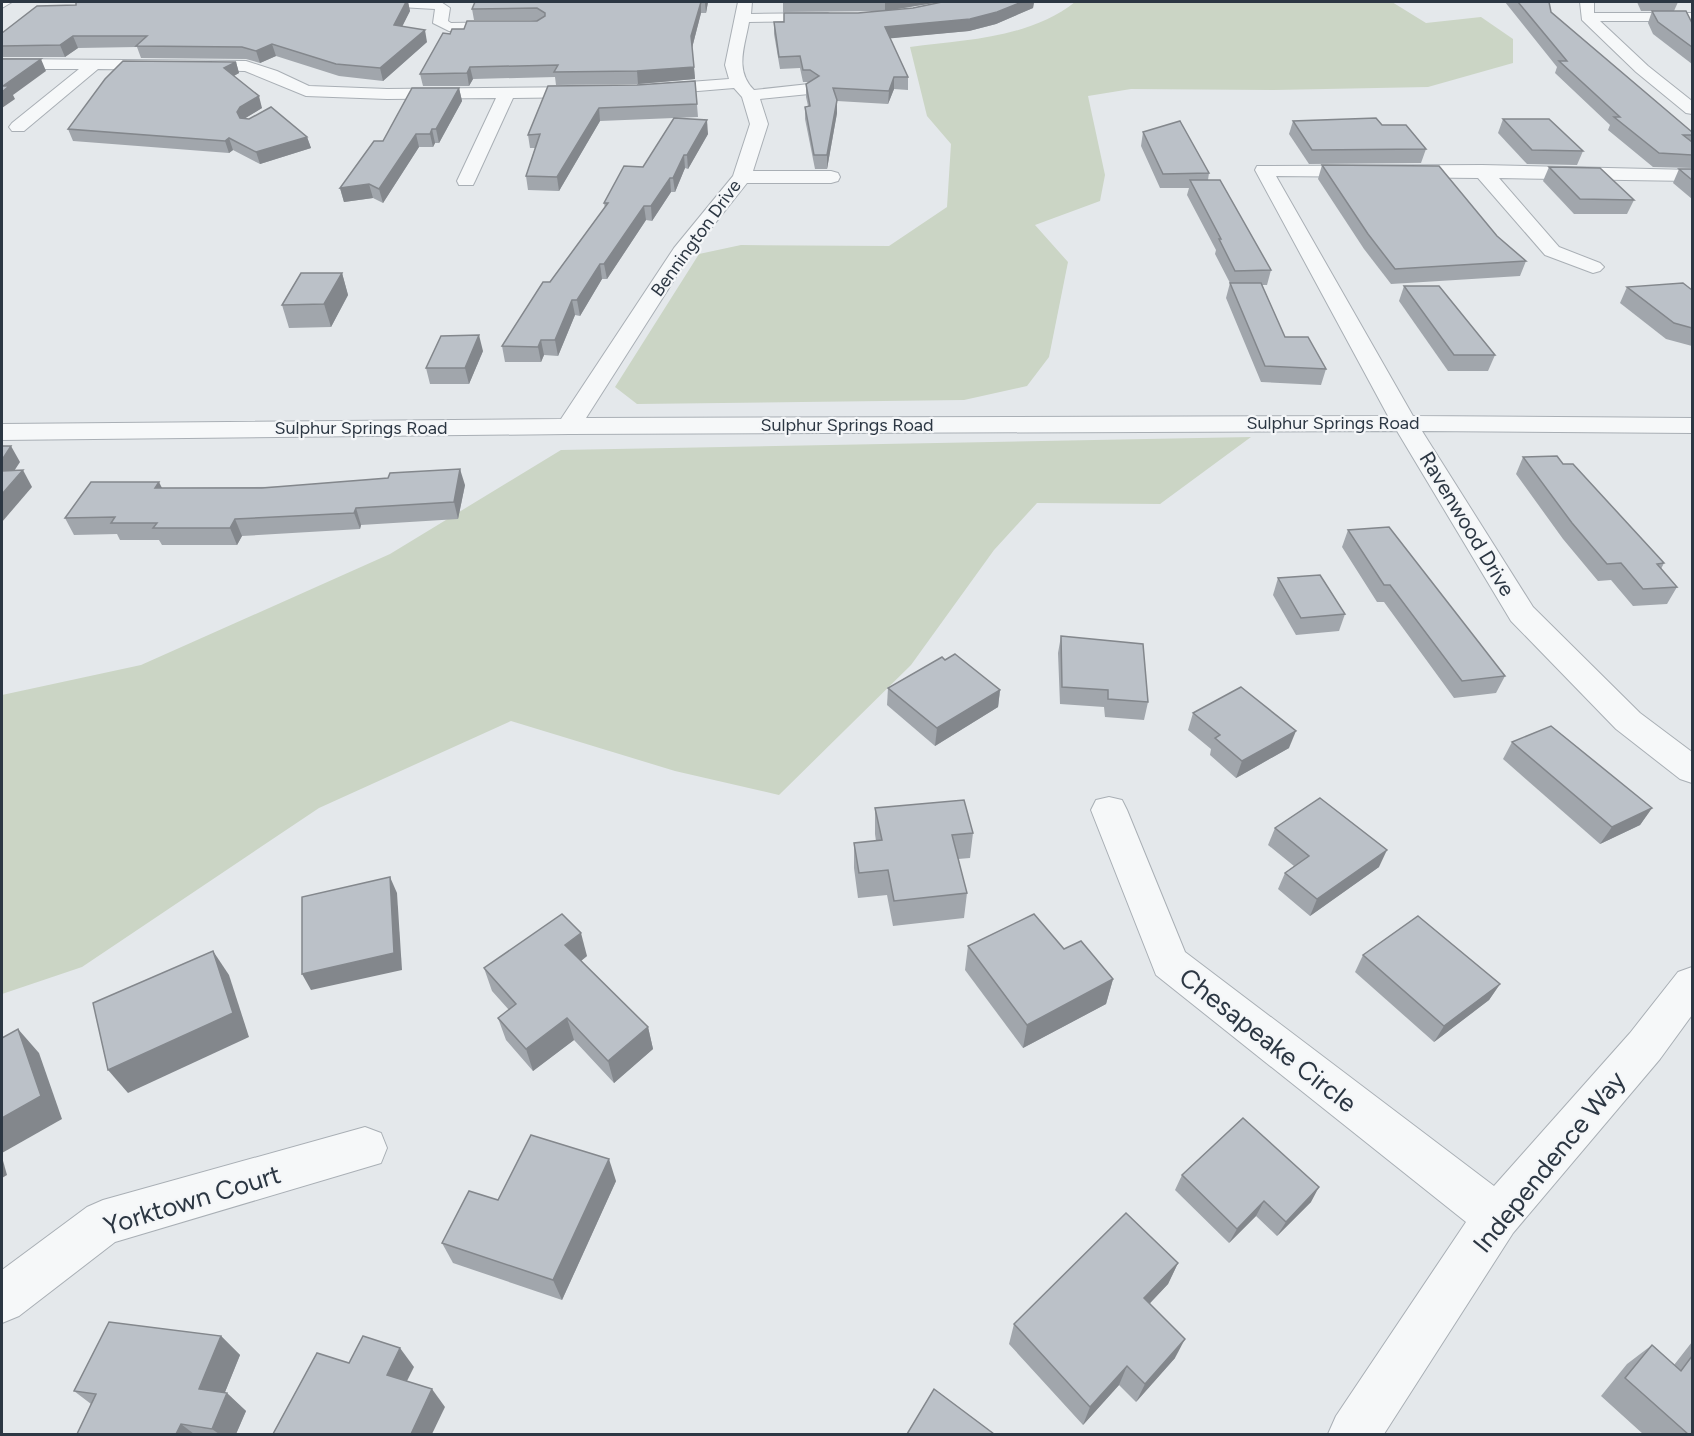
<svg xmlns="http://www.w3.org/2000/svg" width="1694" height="1436" font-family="Figtree,sans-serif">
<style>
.green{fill:#cbd5c5}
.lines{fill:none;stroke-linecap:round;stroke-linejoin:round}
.minor-casing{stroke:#a9afb5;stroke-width:2}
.minor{fill:#f6f8f9;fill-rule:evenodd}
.wall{fill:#a1a6ac}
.shaded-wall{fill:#83878c}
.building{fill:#bbc1c8;stroke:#83878c;stroke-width:1.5}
.labels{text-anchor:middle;stroke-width:4.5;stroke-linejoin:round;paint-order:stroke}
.far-street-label{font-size:18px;fill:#2c3743;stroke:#f4f6f8}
.street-label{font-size:21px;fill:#2c3743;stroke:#f4f6f8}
.near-street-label{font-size:26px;fill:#2c3743;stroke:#f4f6f8}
</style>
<rect width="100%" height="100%" fill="#e4e8eb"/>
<!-- green -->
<g class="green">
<path d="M1075,2H1392L1426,23L1481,17L1513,39V63L1428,87L1274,90L1131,89L1088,96L1105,175L1100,201L1035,225L1068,262L1049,357L1027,386L964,400L637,404L615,387L699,254L741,245L889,246L947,207L951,144L927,116L910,47C965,40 1030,38 1075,2Z"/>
<path d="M1251,437L1160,504L1037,503L994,550L911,665L779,795L675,771L511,721L319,808L82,967L2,994V695L141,665L390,554L561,450Z"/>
</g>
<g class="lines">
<!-- minor casing -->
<g class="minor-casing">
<g id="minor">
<path d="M2,2H12L2,8Z"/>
<path d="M375,2H441L450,8L448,21L451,23L509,22L516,26L509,30L449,31L433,23L435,9L382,6Z"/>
<path d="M738,2H752L751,14L828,13L835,17L828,21L749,22C745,46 734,70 754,90L809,84L817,89L809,94L760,99L768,124L753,171H831L838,173L840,177L838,181L831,183H747L690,255L586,418L1388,416L1255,170L1257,166L1482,165L1692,170V181L1499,178L1559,247L1600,263L1604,267L1600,271L1593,273L1545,255L1478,178L1276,176L1413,416L1692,418V433L1422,431L1533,607L1640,713L1692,752V783L1680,779L1616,729L1511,621L1397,431L569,434L2,440V424L561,419L674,248L733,176L750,124L742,97L734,88L650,95L642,90L650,85L729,79L725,65Z"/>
<path d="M1580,2H1594V13H1692V21H1600L1648,66L1692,101V114L1686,113L1636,72L1582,20Z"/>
<path d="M2,59L246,61L277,71L309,86L387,89L590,87L598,92L590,97L513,98L475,181L473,185H459L457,181L496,98L387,99L306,96L245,71L98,69L24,131H12L9,127L12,123L79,69H2Z"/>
<path d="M1109,797L1122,800L1127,810L1185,952L1494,1186L1630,1033L1678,972L1692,967V1015L1660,1059L1513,1233L1384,1434H1328L1336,1416L1466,1222L1156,975L1091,810L1096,800Z"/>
<path d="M365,1127L381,1133L387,1148L381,1163L115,1242L19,1316L2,1323V1270L87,1207L103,1200Z"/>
</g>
</g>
<!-- minor -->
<use href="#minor" class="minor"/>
</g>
<!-- wall -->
<g class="wall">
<path d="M76,2H408L410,11L402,26L427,42L383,81L339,76L276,56L260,63L246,59L141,58L137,47L78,48L65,57H2V33L76,5Z"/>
<path d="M708,2L706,13H701L692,48L695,79L638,84L556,85L555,77L473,79L469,86H423L420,74L450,34L464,29L539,20H474L472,9Z"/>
<path d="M783,2H940L885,11L783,12Z"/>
<path d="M942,2H1034L1033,8L996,24L969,31L890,38L908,77V90L894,89L888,104L837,101V113L827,169H815L805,119V107L808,106L806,97V84L809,82H803L800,68L780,69L774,34V22L913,8Z"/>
<path d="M1505,2H1549L1551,12L1692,132V168L1653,167L1608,130L1610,125L1555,73L1557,67Z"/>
<path d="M1637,2H1678L1674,11H1641Z"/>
<path d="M1652,11L1692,23V64L1653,34L1648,23Z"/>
<path d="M236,62L239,73L234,76L262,108L245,118L307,137L311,148L260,164L233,150L229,153L73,141L68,129Z"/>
<path d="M695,81L698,117L675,118L708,134L688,169L685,168L675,192H671L652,221L646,220L607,279H602L580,316L575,315L558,356L544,355L541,362H505L502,346L605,208L604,203L643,167L674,118L600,121L559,191L528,190L526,176L535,148H530L528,135L637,85Z"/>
<path d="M459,88L462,101L439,143H435L433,147H419L383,203L373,198L344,202L340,188L383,141Z"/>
<path d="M1503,119L1583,151L1577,165L1527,164L1498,133Z"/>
<path d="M1293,121L1382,125L1426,149L1421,163L1309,164L1289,134Z"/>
<path d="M1143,132L1209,173L1208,180L1271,270L1267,285H1262L1285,337L1326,369L1321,385L1261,382L1226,298L1230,283L1215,254L1216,250L1187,195L1189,188H1160L1141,146Z"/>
<path d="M1322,165L1497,236L1526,261L1520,276L1391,284L1364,249L1318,179Z"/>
<path d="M1549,167L1634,200L1627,214H1574L1543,181Z"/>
<path d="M1679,169H1692V199L1673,183Z"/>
<path d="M342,273L348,295L331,327L289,328L282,305Z"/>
<path d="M1404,286L1495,355L1488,371H1448L1399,301Z"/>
<path d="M1627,287L1692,290V346L1666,339L1620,303Z"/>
<path d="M483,351L469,384H430L426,368Z"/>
<path d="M1523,457L1563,464L1664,563L1661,569L1677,587L1667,604L1633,606L1611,580L1598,581L1563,539L1516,474Z"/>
<path d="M465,485L458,519L361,525L360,529L242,536L237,545H162L159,540H120L117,534L74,535L65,518L163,488Z"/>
<path d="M1348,530L1505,676L1496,693L1454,698L1384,602H1377L1342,547Z"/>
<path d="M1278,578L1345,614L1339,631L1296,635L1273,595Z"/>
<path d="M1061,636L1148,702L1144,720L1105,717L1104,707L1060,704L1058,653Z"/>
<path d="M945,660L1000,690L998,707L935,746L887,705L888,688Z"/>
<path d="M1193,713L1289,748L1236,778L1210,755L1211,749L1188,730Z"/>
<path d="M1512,742L1652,808L1640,825L1600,844L1503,759Z"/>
<path d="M875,808L973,833L970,858L958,859L967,893L964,918L893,926L887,895L858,898L854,868V843L876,841L875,834Z"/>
<path d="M1275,828L1379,867L1310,916L1278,889L1285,873L1294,866L1268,845Z"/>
<path d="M968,946L1064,949L1113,979L1106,1004L1023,1048L965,970Z"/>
<path d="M1363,955L1500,984L1489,1000L1434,1042L1355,972Z"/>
<path d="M587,956L581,961L648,1027L653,1049L614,1083L574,1040L533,1071L506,1040L498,1018L509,1010L492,991L484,968Z"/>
<path d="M1182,1175L1311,1202L1277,1236L1256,1216L1229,1243L1175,1190Z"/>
<path d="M616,1181L562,1300L453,1263L442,1243L498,1200Z"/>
<path d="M1178,1263L1168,1284L1150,1303L1175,1358L1136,1402L1119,1385L1083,1425L1009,1344L1014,1324Z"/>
<path d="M221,1336L240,1355L225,1392L246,1411L236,1434H77L91,1404L74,1391Z"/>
<path d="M1692,1342V1434H1643L1601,1396L1627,1364L1652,1345L1674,1365Z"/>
</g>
<!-- shaded-wall -->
<g class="shaded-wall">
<path d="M406,2H408L410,11L397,37L394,25Z"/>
<path d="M701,2V13L692,48L691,36Z"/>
<path d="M705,2H708L706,13Z"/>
<path d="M885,2H940L885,11Z"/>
<path d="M1022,2H1034L1033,8L996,24L969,31L884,39L885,27Z"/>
<path d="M425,30L427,42L383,81L380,68Z"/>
<path d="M73,36L78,48L65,57L60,45Z"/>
<path d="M272,44L276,56L260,63L256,51Z"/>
<path d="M41,59L46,71L13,95L15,99L2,108V92L3,86Z"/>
<path d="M236,62L239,73L228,79L224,68Z"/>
<path d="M470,67L473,79L469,86L467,73Z"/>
<path d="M694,67L695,79L638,84L637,71Z"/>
<path d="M894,77V89L888,104L889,91Z"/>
<path d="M459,88L462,101L439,143L436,129Z"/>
<path d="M259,96L262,108L244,119L241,124L237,112L240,107Z"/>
<path d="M837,100V113L827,169V155Z"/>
<path d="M599,108L600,121L559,191L557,177Z"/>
<path d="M707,120L708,134L688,169L687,155Z"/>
<path d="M432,129L435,143L433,147L430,134Z"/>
<path d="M416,134L419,147L383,203L379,189Z"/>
<path d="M307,137L311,148L260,164L256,152Z"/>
<path d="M229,138L233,150L229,153L225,141Z"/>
<path d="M684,155L685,168L675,192L673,178Z"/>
<path d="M670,178L671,192L652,221L651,206Z"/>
<path d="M369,184L373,198L344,202L340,188Z"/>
<path d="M644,206L646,220L607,279L604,264Z"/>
<path d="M600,264L602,279L580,316L577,300Z"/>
<path d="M342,273L348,295L331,327L324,304Z"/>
<path d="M572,300L575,315L558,356L555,340Z"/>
<path d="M479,335L483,351L469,384L465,368Z"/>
<path d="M541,340L544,355L541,362L538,347Z"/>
<path d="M11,446L20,462L3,488L2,485V460Z"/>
<path d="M460,469L465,485L458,519L454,502Z"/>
<path d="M23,470L32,487L2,522V494Z"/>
<path d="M159,482L167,498L155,488Z"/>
<path d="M356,508L361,525L360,529L354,513Z"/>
<path d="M235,519L242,536L237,545L230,528Z"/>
<path d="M1000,690L998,707L935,746L937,728Z"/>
<path d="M1296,731L1289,748L1236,778L1242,761Z"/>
<path d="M1652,808L1640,825L1600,844L1612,827Z"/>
<path d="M1387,850L1379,867L1310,916L1317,899Z"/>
<path d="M390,877L397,893L402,970L311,990L302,974Z"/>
<path d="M581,933L587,956L572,968L565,945Z"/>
<path d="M213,951L229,975L249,1037L128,1093L108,1070Z"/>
<path d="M1113,979L1106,1004L1023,1048L1027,1025Z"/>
<path d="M1500,984L1489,1000L1434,1042L1444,1026Z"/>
<path d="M567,1018L574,1040L533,1071L526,1049Z"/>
<path d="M648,1027L653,1049L614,1083L608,1061Z"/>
<path d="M18,1029L39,1053L62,1119L2,1153V1118Z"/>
<path d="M2,1157L7,1175L2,1178Z"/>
<path d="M609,1159L616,1181L562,1300L553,1280Z"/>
<path d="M1319,1187L1311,1202L1277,1236L1286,1222Z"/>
<path d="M1264,1201L1256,1216L1229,1243L1237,1229Z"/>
<path d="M1178,1263L1168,1284L1136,1318L1144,1298Z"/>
<path d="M221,1336L240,1355L219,1407L199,1389Z"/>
<path d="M1185,1339L1175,1358L1136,1402L1145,1384Z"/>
<path d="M400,1348L414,1367L401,1393L387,1375Z"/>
<path d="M1127,1366L1119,1385L1083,1425L1090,1407Z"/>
<path d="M432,1389L445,1407L432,1434H411Z"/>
<path d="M227,1393L246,1411L236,1434H219L212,1429Z"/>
<path d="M181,1424L194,1434H176Z"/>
</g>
<!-- building -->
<g class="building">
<path d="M76,2H406L394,25L425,30L380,68L336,64L272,44L256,51L242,47L136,46L147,36H73L60,45L2,46V33L37,6L76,5Z"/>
<path d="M475,2H705H701L691,36L694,67L637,71L554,72L558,65L470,67L467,73L420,74L443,33L450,34L452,29H464L467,21H537L545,16V13L537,8L472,9Z"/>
<path d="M942,2H1022L997,12L970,19L885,27L908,77H894L889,91L833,88L837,100L827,155H814L805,107L810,106L806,84L819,76L810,70H803L800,56L779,57L774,22H784V13H858L913,8Z"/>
<path d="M1518,2H1549L1551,12L1692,132V135H1683L1692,142V155L1659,153L1614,117H1620L1559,61H1567Z"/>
<path d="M1652,11H1686L1692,23V47L1658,22Z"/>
<path d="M2,59H41L3,86H9L2,92Z"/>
<path d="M123,61L236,62L224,68L259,96L240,107L237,112L240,118L249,119L271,107L307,137L256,152L229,138L225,141L68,129L105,79Z"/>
<path d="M695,81L697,104L599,108L557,177L526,176L540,134L528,135L548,86L637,85Z"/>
<path d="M412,88H459L436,129H432L430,134H416L379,189L369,184L340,188L374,141H383Z"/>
<path d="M674,118L707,120L687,155H684L673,178H670L651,206H644L604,264H600L577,300H572L555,340H541L538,347L502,346L543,282H550L608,203H604L624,166L643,167Z"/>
<path d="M1376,118L1382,125H1406L1426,149L1312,150L1293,121Z"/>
<path d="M1503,119H1549L1583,151L1532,150Z"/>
<path d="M1180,121L1209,173L1163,174L1143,132Z"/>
<path d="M1322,165L1439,166L1497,236L1526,261L1395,269L1368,234Z"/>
<path d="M1549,167L1600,168L1634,200L1580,199Z"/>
<path d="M1679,169H1692V180Z"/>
<path d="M1190,180H1220L1271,270L1235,271L1219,239H1221Z"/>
<path d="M301,273H342L324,304L282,305Z"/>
<path d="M1230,283H1261L1285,337H1308L1326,369L1265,366Z"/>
<path d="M1683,283L1692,290V328L1674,323L1627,287Z"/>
<path d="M1404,286H1439L1495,355H1454Z"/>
<path d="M479,335L465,368H426L441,336Z"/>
<path d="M2,446H11L2,460Z"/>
<path d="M1557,456L1563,464H1573L1664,563L1657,564L1677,587L1643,589L1621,563L1607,564L1572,523L1523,457Z"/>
<path d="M460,469L454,502L356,508L354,513L235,519L230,528H153L157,523H111L115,517L65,518L91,482H159L155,488H262L388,478L390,473Z"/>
<path d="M23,470L2,494V471Z"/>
<path d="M1389,527L1505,676L1462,681L1390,585H1384L1348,530Z"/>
<path d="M1320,575L1345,614L1301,618L1278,578Z"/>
<path d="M1061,636L1143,644L1148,702L1108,699V690L1062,687Z"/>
<path d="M955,654L1000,690L937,728L888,688L942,657L945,660Z"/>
<path d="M1241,687L1296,731L1242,761L1215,738L1220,735L1193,713Z"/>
<path d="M1551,726L1652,808L1612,827L1512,742Z"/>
<path d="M1320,798L1387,850L1317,899L1285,873L1309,856L1275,828Z"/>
<path d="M964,800L973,833L952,835L967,893L894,901L888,870L859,873L854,843L882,840L875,808Z"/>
<path d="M390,877L394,953L302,974V897Z"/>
<path d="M562,914L581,933L565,945L648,1027L608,1061L567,1018L526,1049L498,1018L516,1004L484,968Z"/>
<path d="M1034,914L1064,949L1081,941L1113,979L1027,1025L968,946Z"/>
<path d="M1418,916L1500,984L1444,1026L1363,955Z"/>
<path d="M213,951L233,1013L108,1070L93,1003Z"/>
<path d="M18,1029L41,1096L2,1118V1038Z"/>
<path d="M1243,1118L1319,1187L1286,1222L1264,1201L1237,1229L1182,1175Z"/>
<path d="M531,1135L609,1159L553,1280L442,1243L469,1191L498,1200Z"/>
<path d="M1126,1213L1178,1263L1144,1298L1185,1339L1145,1384L1127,1366L1090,1407L1014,1324Z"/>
<path d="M109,1322L221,1336L199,1389L227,1393L212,1429L181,1424L176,1434H77L96,1394L74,1391Z"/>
<path d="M363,1336L400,1348L387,1375L432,1389L411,1434H273L317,1353L349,1363Z"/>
<path d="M1652,1345L1681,1371L1692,1356V1434H1688L1625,1378Z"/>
<path d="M934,1389L994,1434H907Z"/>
</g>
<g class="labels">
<!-- far-street labels -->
<g class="far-street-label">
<text transform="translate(696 238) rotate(-54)" y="6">Bennington Drive</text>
<text x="1333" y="429">Sulphur Springs Road</text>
<text x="847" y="431">Sulphur Springs Road</text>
<text x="361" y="434">Sulphur Springs Road</text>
</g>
<!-- street labels -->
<g class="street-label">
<text transform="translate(1467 524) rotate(59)" y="7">Ravenwood Drive</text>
</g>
<!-- near-street labels -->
<g class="near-street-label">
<text transform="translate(1268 1040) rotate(38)" y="9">Chesapeake Circle</text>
<text transform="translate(1549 1162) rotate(-51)" y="9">Independence Way</text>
<text transform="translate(192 1200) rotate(-17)" y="9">Yorktown Court</text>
</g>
</g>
<!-- border -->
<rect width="1694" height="1436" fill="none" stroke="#2c3743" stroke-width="6"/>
</svg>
